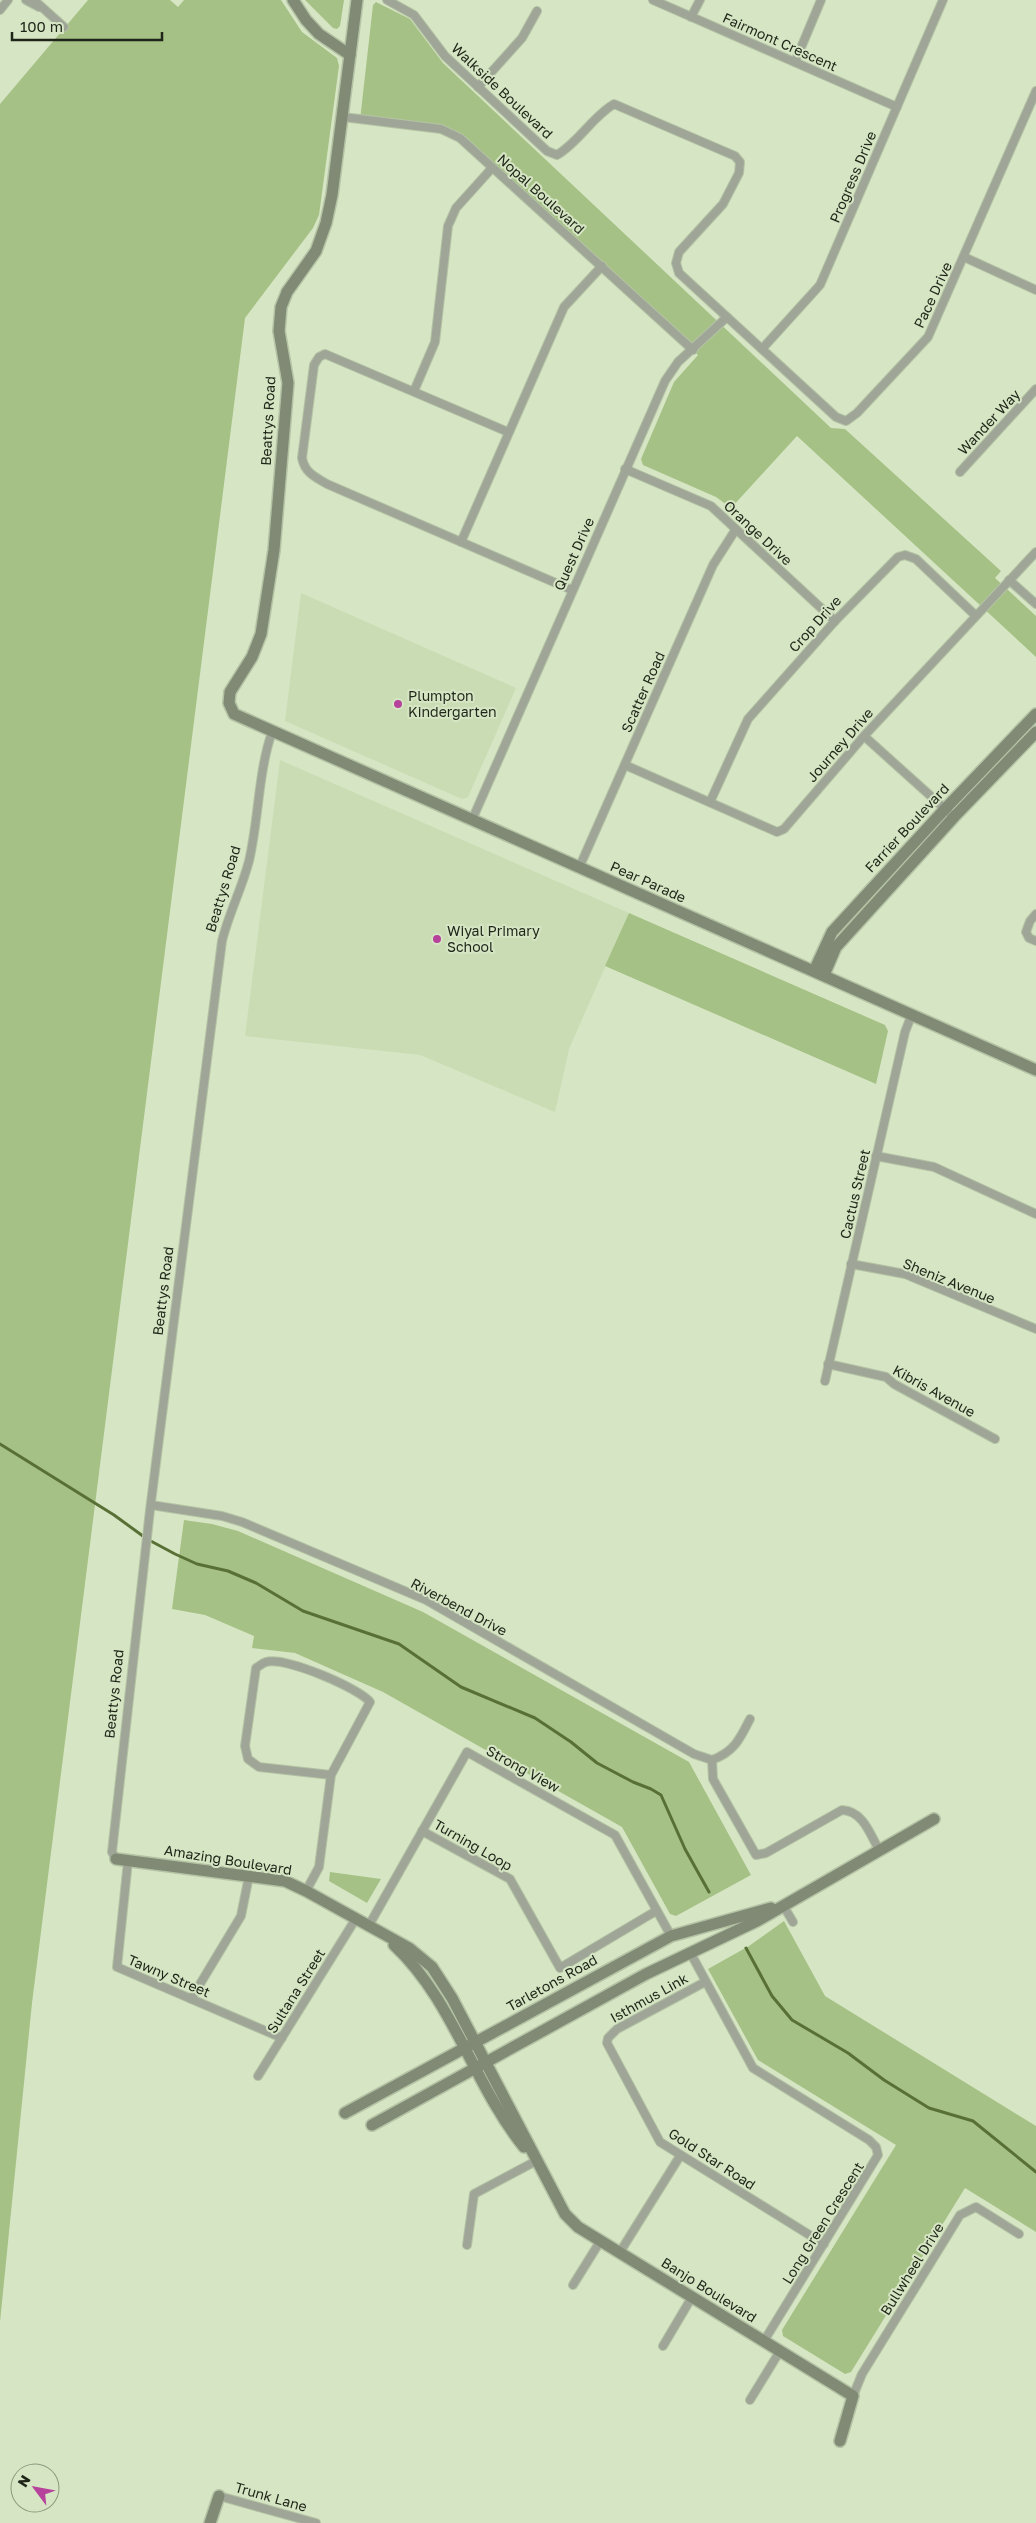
<svg xmlns="http://www.w3.org/2000/svg" width="1036" height="2523" font-family="'Golos Text',sans-serif">
<style>
.built{fill:#c9dcb3}
.green{fill:#a6c185}
.lines{fill:none;stroke-linecap:round;stroke-linejoin:round}
.stream{stroke:#587035;stroke-width:3}
.street-casing{stroke:#b5c3a5;stroke-width:10}
.secondary-casing{stroke:#b5c3a5;stroke-width:14}
.street{stroke:#9fa697;stroke-width:8}
.secondary{stroke:#808a75;stroke-width:11}
.poi-dot{fill:#b6429b;stroke:#d6e6c4;stroke-width:2}
.labels{text-anchor:middle;stroke-width:4;stroke-linejoin:round;paint-order:stroke}
.street-label{font-size:14px;fill:#1f2518;stroke:#d6e6c4}
.poi-label{font-size:14px;fill:#1f2518;stroke:#d6e6c4;text-anchor:start}
</style>
<rect width="100%" height="100%" fill="#d6e6c4"/>
<!-- built -->
<g class="built">
<path d="M301,593L516,688L468,797L462,799L285,721Z"/>
<path d="M280,760L629,913L569,1049L555,1112L420,1055L245,1036Z"/>
</g>
<!-- green -->
<g class="green">
<path d="M88,0H170L178,7L184,0H281L302,32L337,58L339,66L319,215L313,228L245,318L32,2003L0,2322V104Z"/>
<path d="M305,0H344L340,26L337,29L333,28Z"/>
<path d="M376,2L410,19L443,63L831,428L845,429L1001,571L995,578L1036,616V657L797,436L731,508L716,497L643,465L641,459L674,382L698,355L452,132L360,120L373,5Z"/>
<path d="M629,913L885,1025L888,1031L876,1084L605,966Z"/>
<path d="M184,1520L212,1524L238,1531L423,1612L689,1762L751,1875L676,1916L670,1914L622,1827L383,1692L295,1653L252,1648L254,1636L205,1615L172,1609Z"/>
<path d="M330,1872L381,1879L367,1903L329,1881Z"/>
<path d="M784,1921L825,1996L1036,2126V2232L965,2188L851,2372L845,2374L783,2336L782,2330L896,2145L758,2060L708,1969L749,1946Z"/>
</g>
<g class="lines">
<!-- stream -->
<g class="stream">
<path d="M0,1444L114,1515L147,1539L175,1554L197,1564L228,1571L256,1583L303,1611L399,1644L461,1687L535,1718L571,1742L597,1763L633,1782L651,1789L661,1795L685,1849L709,1892"/>
<path d="M746,1948L772,1996L792,2020L848,2053L884,2080L929,2108L973,2121L1036,2172"/>
</g>
<!-- street casing -->
<g class="street-casing">
<g id="street">
<path d="M26,0L39,7"/>
<path d="M34,0L64,27"/>
<path d="M387,0L414,15L445,56L547,151L557,155C579,142 592,117 614,104L735,156L740,162L739,173L723,204L679,252L676,263L679,273L836,417L846,421L857,413L928,337L1036,91"/>
<path d="M653,0L897,107"/>
<path d="M0,10L8,0"/>
<path d="M691,17L700,0"/>
<path d="M795,62L821,0"/>
<path d="M478,87L522,38L537,11"/>
<path d="M343,117L441,129L460,138L693,350"/>
<path d="M964,257L1036,290"/>
<path d="M762,349L820,285L943,0"/>
<path d="M414,391L435,342L448,226L456,208L492,168"/>
<path d="M508,432L325,354L319,357L314,365L302,458C305,473 315,477 327,484L572,590"/>
<path d="M625,469L711,506L835,621"/>
<path d="M960,472L1036,389"/>
<path d="M461,542L564,307L602,266"/>
<path d="M1009,580L1036,604"/>
<path d="M864,736L954,817"/>
<path d="M625,765L777,832L784,829L864,736L1036,552"/>
<path d="M710,802L748,719L835,621L898,557L905,555L916,559L975,615"/>
<path d="M472,820L665,381L678,362L727,317"/>
<path d="M579,868L713,565L736,529"/>
<path d="M1036,914L1030,921L1026,932L1029,938L1036,941"/>
<path d="M876,1156L934,1167L1036,1214"/>
<path d="M851,1264L905,1274L1036,1329"/>
<path d="M828,1364L886,1377L894,1384L995,1439"/>
<path d="M825,1381L905,1032L912,1014"/>
<path d="M151,1505L222,1516L242,1522L426,1600L694,1754L712,1760"/>
<path d="M712,1760L713,1779L756,1855L766,1853L842,1810C863,1811 870,1834 879,1850"/>
<path d="M712,1760C734,1752 740,1739 750,1719"/>
<path d="M422,1831L510,1879L560,1968L656,1911"/>
<path d="M116,1859L112,1852L150,1510L222,941C229,913 242,888 249,861C259,818 258,773 272,732"/>
<path d="M128,1861L117,1967L282,2038"/>
<path d="M306,1891L319,1867L331,1775L370,1702C359,1688 284,1656 266,1662C263,1663 259,1666 256,1668L245,1746L248,1759L259,1767L331,1775"/>
<path d="M783,1905L793,1922"/>
<path d="M368,1927L467,1752L615,1835L671,1936"/>
<path d="M691,1954L753,2068L869,2140L876,2147L878,2155L764,2341"/>
<path d="M705,1982L617,2029L608,2038L607,2043L660,2142L824,2244"/>
<path d="M191,1999L241,1916L249,1876"/>
<path d="M258,2076L355,1920"/>
<path d="M467,2245L474,2194L536,2161"/>
<path d="M620,2252L680,2156"/>
<path d="M573,2285L601,2240"/>
<path d="M663,2346L692,2297"/>
<path d="M853,2396L862,2374L960,2215L976,2207L1019,2234"/>
<path d="M750,2400L780,2351"/>
<path d="M219,2496L316,2523"/>
</g>
</g>
<!-- secondary casing -->
<g class="secondary-casing">
<g id="secondary">
<path d="M293,0L306,20L319,34L350,55"/>
<path d="M357,0L332,195L326,223L316,251L287,292L281,307L279,331L288,383L274,550L261,634L252,657L230,692L229,703L234,714L1036,1070"/>
<path d="M814,971L832,932L945,809L1036,714"/>
<path d="M824,975L836,947L954,817L1036,732"/>
<path d="M116,1859L285,1881L306,1891L409,1948L432,1967L452,1998L565,2214L578,2227L853,2396L840,2441"/>
<path d="M394,1945C454,2001 473,2084 524,2147"/>
<path d="M345,2113L671,1936L771,1908"/>
<path d="M372,2125L646,1974L757,1921L934,1819"/>
<path d="M210,2523L219,2496"/>
</g>
</g>
<!-- street -->
<use href="#street" class="street"/>
<!-- secondary -->
<use href="#secondary" class="secondary"/>
</g>
<!-- markers -->
<g class="poi-dot">
<circle cx="398" cy="704" r="5"/>
<circle cx="437" cy="939" r="5"/>
</g>
<g class="labels">
<!-- street labels -->
<g class="street-label">
<text transform="translate(780 42) rotate(24)" y="5">Fairmont Crescent</text>
<text transform="translate(502 91) rotate(43)" y="5">Walkside Boulevard</text>
<text transform="translate(853 177) rotate(-67)" y="5">Progress Drive</text>
<text transform="translate(541 194) rotate(42)" y="5">Nopal Boulevard</text>
<text transform="translate(933 295) rotate(-65)" y="5">Pace Drive</text>
<text transform="translate(268 421) rotate(-87)" y="5">Beattys Road</text>
<text transform="translate(989 422) rotate(-47)" y="5">Wander Way</text>
<text transform="translate(758 533) rotate(43)" y="5">Orange Drive</text>
<text transform="translate(574 554) rotate(-66)" y="5">Quest Drive</text>
<text transform="translate(815 624) rotate(-48)" y="5">Crop Drive</text>
<text transform="translate(643 692) rotate(-66)" y="5">Scatter Road</text>
<text transform="translate(840 745) rotate(-49)" y="5">Journey Drive</text>
<text transform="translate(907 828) rotate(-47)" y="5">Farrier Boulevard</text>
<text transform="translate(648 882) rotate(24)" y="5">Pear Parade</text>
<text transform="translate(223 889) rotate(-73)" y="5">Beattys Road</text>
<text transform="translate(855 1194) rotate(-77)" y="5">Cactus Street</text>
<text transform="translate(949 1281) rotate(22)" y="5">Sheniz Avenue</text>
<text transform="translate(163 1291) rotate(-83)" y="5">Beattys Road</text>
<text transform="translate(934 1391) rotate(29)" y="5">Kibris Avenue</text>
<text transform="translate(459 1607) rotate(28)" y="5">Riverbend Drive</text>
<text transform="translate(114 1694) rotate(-84)" y="5">Beattys Road</text>
<text transform="translate(523 1769) rotate(29)" y="5">Strong View</text>
<text transform="translate(473 1845) rotate(30)" y="5">Turning Loop</text>
<text transform="translate(228 1860) rotate(9)" y="5">Amazing Boulevard</text>
<text transform="translate(169 1976) rotate(23)" y="5">Tawny Street</text>
<text transform="translate(552 1983) rotate(-29)" y="5">Tarletons Road</text>
<text transform="translate(296 1991) rotate(-58)" y="5">Sultana Street</text>
<text transform="translate(649 1998) rotate(-29)" y="5">Isthmus Link</text>
<text transform="translate(712 2159) rotate(33)" y="5">Gold Star Road</text>
<text transform="translate(823 2223) rotate(-58)" y="5">Long Green Crescent</text>
<text transform="translate(912 2269) rotate(-58)" y="5">Bullwheel Drive</text>
<text transform="translate(709 2290) rotate(32)" y="5">Banjo Boulevard</text>
<text transform="translate(271 2497) rotate(16)" y="5">Trunk Lane</text>
</g>
<!-- poi labels -->
<g class="poi-label">
<text x="408" y="701">Plumpton<tspan x="408" dy="16">Kindergarten</tspan></text>
<text x="447" y="936">Wiyal Primary<tspan x="447" dy="16">School</tspan></text>
</g>
</g>
<!-- north arrow -->
<g transform="translate(35 2488) rotate(302)"><circle r="24" fill="#d6e6c4" stroke="#8d997f"/>
<path d="M0-4L9 19L0 12L-9 19Z" fill="#b6429b"/>
<text y="-8" font-size="14" font-weight="bold" text-anchor="middle" fill="#1f2518">N</text>
</g>
<!-- scale -->
<path d="M12 32v8h150v-8" fill="none" stroke="#1f2518" stroke-width="2.5"/>
<text x="20" y="32" font-size="15" fill="#1f2518" stroke="#d6e6c4" stroke-width="4" paint-order="stroke">100 m</text>
</svg>
